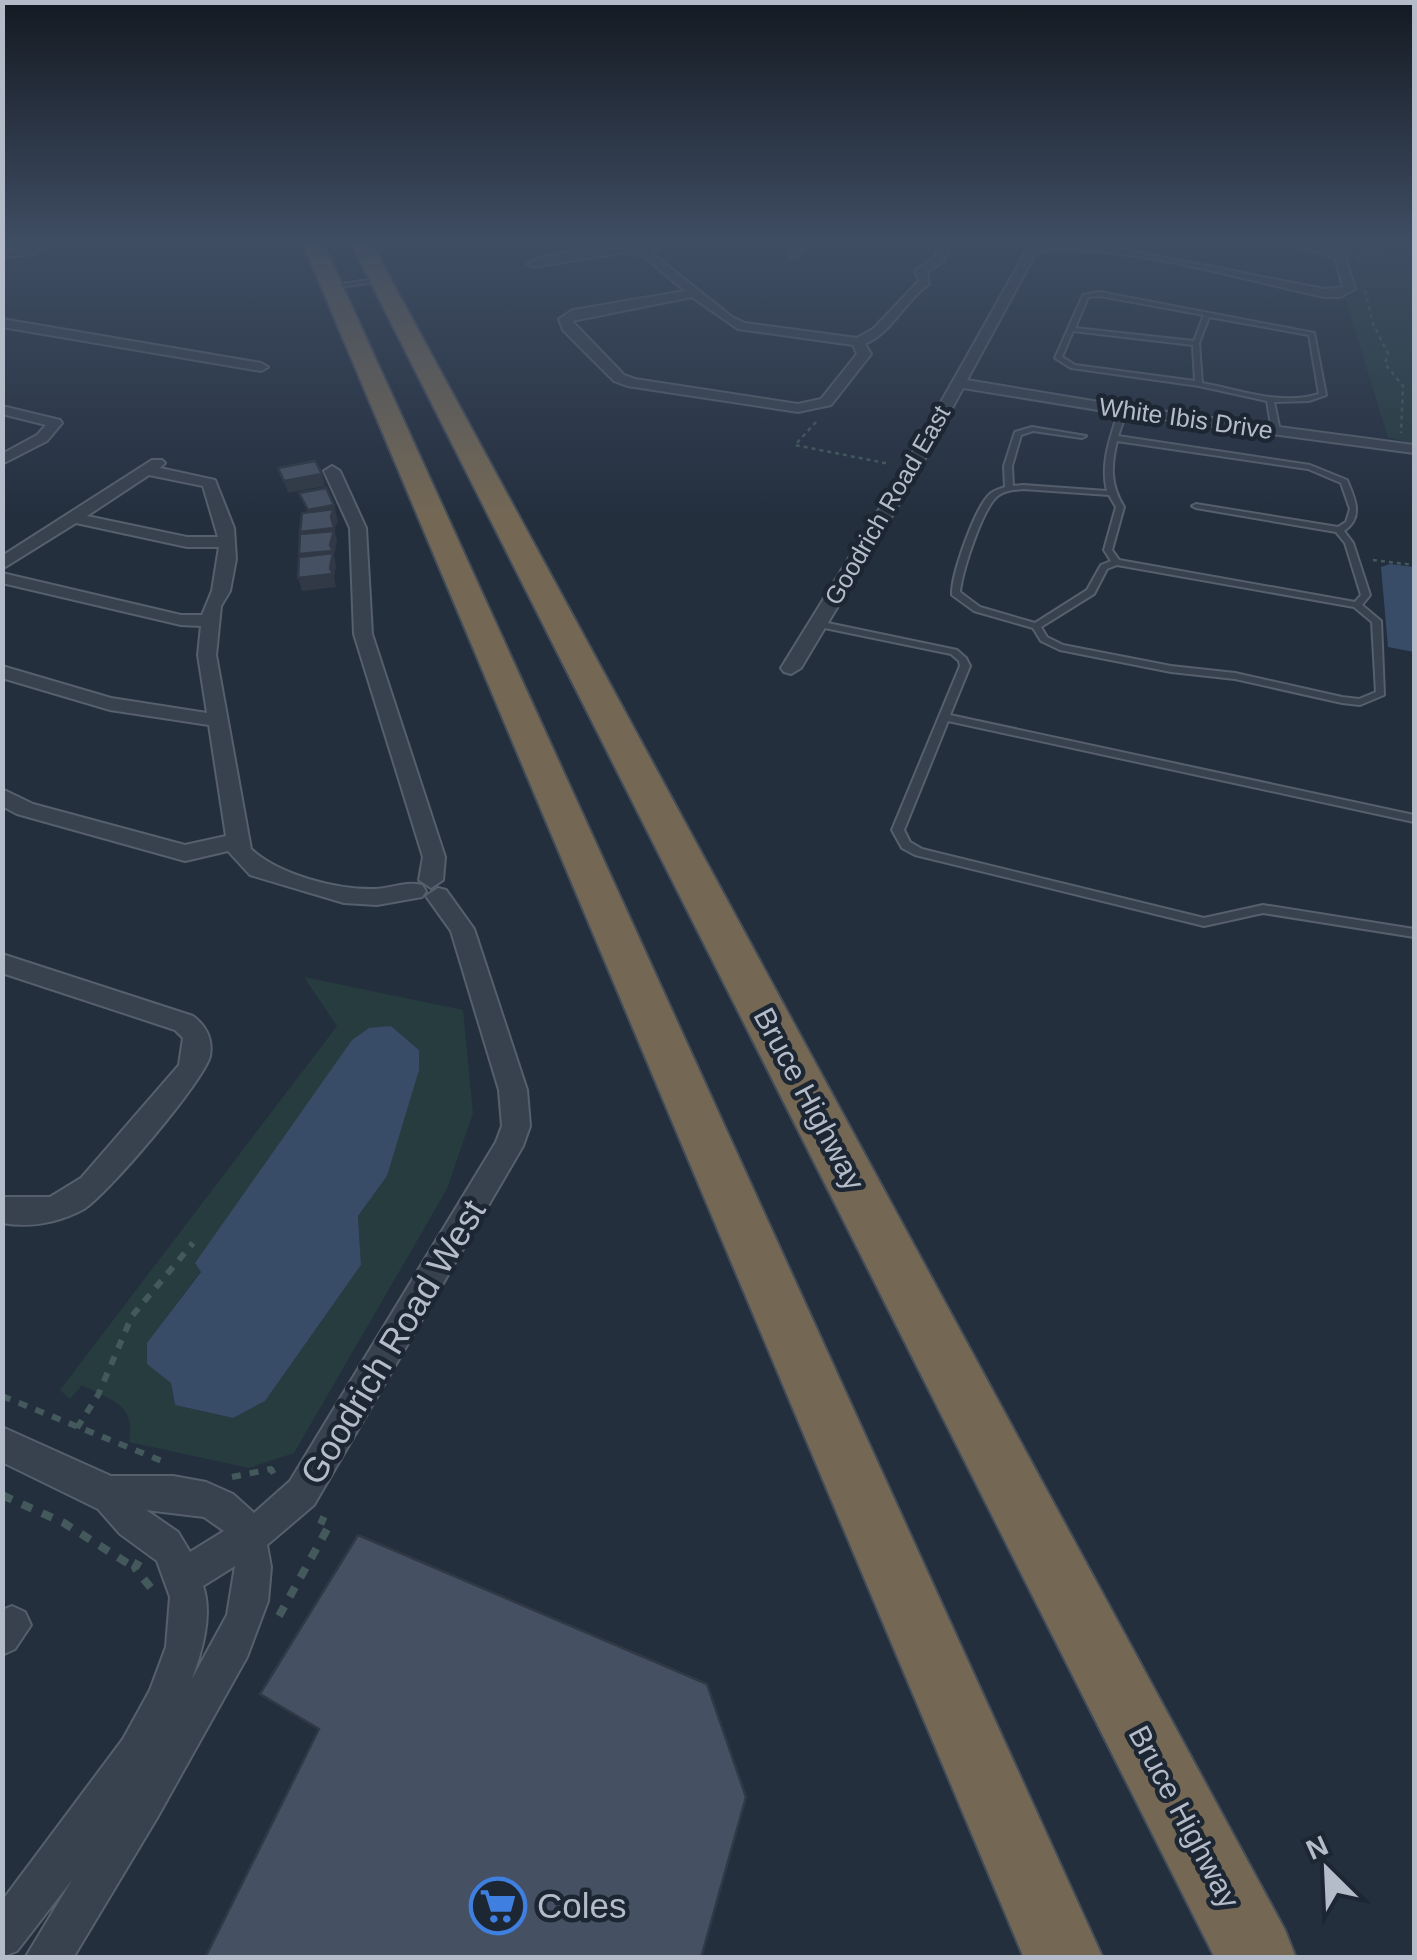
<svg xmlns="http://www.w3.org/2000/svg" width="1417" height="1960" font-family="Helvetica,sans-serif">
<style>
.green{fill:#263c3f;fill-rule:evenodd}
.water{fill:#394c67}
.lines{fill:none;stroke-linecap:round;stroke-linejoin:round}
.service-casing{stroke:#565f6c;stroke-width:4}
.minor-casing{stroke:#565f6c;stroke-width:4}
.motorway-casing{stroke:#434c59;stroke-width:4}
.path-far2{stroke:#44595c;stroke-width:2.5;stroke-dasharray:4 4;stroke-linecap:butt}
.path-far1{stroke:#44595c;stroke-width:6;stroke-dasharray:9 9;stroke-linecap:butt}
.path{stroke:#44595c;stroke-width:8;stroke-dasharray:11 11;stroke-linecap:butt}
.service{fill:#38414e;fill-rule:evenodd}
.minor{fill:#38414e;fill-rule:evenodd}
.motorway{fill:#746855;fill-rule:evenodd}
.shaded-wall{fill:#303945}
.building{fill:#455162;stroke:#303945;stroke-width:2.5}
.labels{text-anchor:middle;stroke-width:9;stroke-linejoin:round;paint-order:stroke}
.far-street-label{font-size:25px;fill:#b4bcc9;stroke:#1d2633}
.street-label{font-size:30px;fill:#b4bcc9;stroke:#1d2633}
.near-street-label{font-size:35px;fill:#b4bcc9;stroke:#1d2633}
.near-poi-label{font-size:35px;fill:#b4bcc9;stroke:#1d2633;text-anchor:start}
</style>
<rect width="100%" height="100%" fill="#242f3e"/>
<!-- green -->
<g class="green">
<path d="M1344,241H1414V444L1388,437L1345,298L1359,294Z"/>
<path d="M304,977L463,1010L473,1113L447,1189L294,1453L249,1468L129,1442C136,1403 112,1402 82,1385L70,1399L60,1390L337,1026ZM391,1026L419,1050L387,1176L358,1216L361,1265L265,1401L232,1418L175,1405L171,1383L147,1344L201,1271L195,1264Z"/>
</g>
<!-- water -->
<g class="water">
<path d="M1390,564L1414,567V652L1388,647L1381,567Z"/>
<path d="M391,1026L419,1050V1070L387,1176L358,1216L361,1265L265,1401L233,1418L175,1405L171,1383L147,1364V1343L201,1272L195,1263L352,1040L369,1028Z"/>
</g>
<g class="lines">
<!-- service casing -->
<g class="service-casing">
<g id="service">
<path d="M381,278L383,281L332,288L329,286Z"/>
<path d="M1100,292L1314,333L1326,395L1309,401L1274,402L1280,431L1276,433L1272,431L1267,401L1199,386L1071,368L1055,358L1083,295ZM1100,296L1204,315L1194,341L1075,328L1088,297ZM1209,317L1309,335L1319,394C1280,406 1241,390 1202,383L1199,343ZM1073,331L1193,345L1195,381L1075,365L1062,357Z"/>
<path d="M1123,408L1127,410L1118,436L1310,465L1347,480C1355,499 1364,517 1344,531L1353,543L1370,595L1362,605L1381,621L1384,695L1360,705L1342,703L1235,679L1171,672L1060,650L1041,641L1033,628L974,611L952,595C951,576 975,507 990,494C994,490 1000,489 1005,487L1004,466L1015,432L1032,427L1086,436L1082,438L1033,431L1021,435L1012,466L1013,486L1023,485L1107,491C1100,463 1111,436 1119,410ZM1117,441L1308,469L1341,483L1350,509L1346,522L1338,527L1196,504L1192,506L1196,508L1336,532L1345,543L1361,595L1355,602L1119,560L1112,550L1124,507C1110,485 1111,465 1117,441ZM1023,489L1109,495L1116,507L1104,550L1111,561L1101,565L1087,590L1035,623L980,607L960,592C962,572 983,505 999,495C1006,490 1015,490 1023,489ZM1117,565L1354,607L1372,622L1376,692L1359,699L1342,697L1235,673L1171,666L1063,645L1047,637L1041,627L1094,594L1107,569Z"/>
<path d="M818,621L957,650L966,658L970,666L950,715L1414,815V822L948,721L904,830L910,842L922,849L1204,918L1263,905L1414,929V937L1263,913L1204,926L915,855L902,848L892,830L960,666L959,661L951,654L815,626V622Z"/>
</g>
</g>
<!-- minor casing -->
<g class="minor-casing">
<g id="minor">
<path d="M45,241H60L32,254L2,257V251L26,249Z"/>
<path d="M658,241H673L654,251V255L732,317L745,323L857,338L873,329L919,281L915,271L934,258L941,241H951L944,261L927,272L929,284C904,301 893,332 865,344L871,354L831,405L798,412L627,386L614,381L563,330L559,319L573,310L685,291L642,255L620,253L533,267L527,264C565,244 620,256 658,241ZM692,297L738,329L853,345L857,354L821,399L798,404L635,379L624,375L572,321Z"/>
<path d="M800,241H811L797,257H789Z"/>
<path d="M1275,241H1294L1344,253L1355,289L1340,297H1324C1245,280 1114,241 1037,251L967,380L1123,406L1414,445V453L1123,414L963,388L912,482L801,668L791,674L784,672L781,668L896,482L1029,246L1053,242L1127,250L1324,289L1343,287L1335,257Z"/>
<path d="M2,319L261,363L268,367L261,371L2,327Z"/>
<path d="M2,406L60,420L62,423L47,441L2,464V454L37,435L46,425L2,414Z"/>
<path d="M152,460H162L165,463L160,468L215,480L234,528L236,559L230,591L221,606L216,655L251,849C279,875 337,890 376,889C392,888 407,881 422,885L426,891L422,897L377,905L344,903L250,875L228,851L185,861L17,814L2,806V789L33,804L185,845L226,836L209,725L110,710L2,678V666L111,698L207,713L198,655L201,626L181,625L2,583V573L181,615H202L212,591L219,547H187L76,523L2,569V556ZM149,475L203,486L218,537H187L87,516Z"/>
<path d="M332,466L340,471L366,528L372,634L445,857L443,880L431,888L419,880L423,857L354,634L350,528L324,471Z"/>
<path d="M438,888L446,890L474,929L527,1090L530,1126L523,1146L314,1505L267,1545L271,1567L268,1601L247,1657L157,1818L73,1958H25L72,1880L17,1951L2,1957V1901L123,1739L150,1690L166,1647L170,1597L157,1561L120,1534L98,1509L2,1462V1427L111,1476H173L206,1482L233,1494L254,1513L290,1481L496,1142L502,1126L499,1090L451,931L426,896ZM146,1510L204,1517L224,1531L190,1552L178,1532ZM235,1566L227,1615L192,1679C202,1651 213,1615 203,1586Z"/>
<path d="M2,954L193,1016C206,1026 213,1038 210,1056C204,1081 107,1195 84,1209C58,1223 31,1228 2,1223V1197H50L81,1178L179,1065L183,1038L175,1030L2,973Z"/>
<path d="M12,1606L25,1612L31,1625L15,1649L2,1655V1610Z"/>
</g>
</g>
<!-- motorway casing -->
<g class="motorway-casing">
<g id="motorway">
<path d="M302,241H322L1103,1958H1024Z"/>
<path d="M350,241H370L1285,1930L1296,1958H1215Z"/>
</g>
</g>
<!-- path-far2 -->
<g class="path-far2">
<path d="M1409,241L1414,242"/>
<path d="M1358,258L1378,251L1374,241"/>
<path d="M1365,291L1373,324L1388,353L1385,364L1403,386L1401,433"/>
<path d="M816,422L795,445L890,464"/>
<path d="M1373,560L1414,565"/>
</g>
<!-- path-far1 -->
<g class="path-far1">
<path d="M2,1396L162,1461"/>
<path d="M77,1428L98,1395L132,1316L193,1243"/>
<path d="M232,1477L271,1469L275,1476"/>
</g>
<!-- path -->
<g class="path">
<path d="M2,1495L64,1523L135,1568"/>
<path d="M139,1561L135,1568L151,1588"/>
<path d="M279,1616L330,1524L319,1519"/>
</g>
<!-- service -->
<use href="#service" class="service"/>
<!-- minor -->
<use href="#minor" class="minor"/>
<!-- motorway -->
<use href="#motorway" class="motorway"/>
</g>
<!-- shaded-wall -->
<g class="shaded-wall">
<path d="M322,474L325,486L288,493L284,481Z"/>
<path d="M334,505L338,522L334,528L311,522L308,510Z"/>
<path d="M334,528L337,541L334,555L336,566L334,578L336,587L302,591L298,578L303,567L299,554L304,544L300,532Z"/>
</g>
<!-- building -->
<g class="building">
<path d="M315,461L322,474L284,481L278,468Z"/>
<path d="M326,488L334,505L308,510L299,493Z"/>
<path d="M334,509L331,516L334,528L300,532L302,513Z"/>
<path d="M334,531L330,545L333,551L299,554L300,534Z"/>
<path d="M333,553L330,568L333,574L298,578L299,557Z"/>
<path d="M358,1535L707,1684L746,1797L701,1958H205L319,1729L260,1694Z"/>
</g>
<!-- sky -->
<linearGradient id="sky" x2="0" y2="1"><stop stop-color="#141a22"/><stop offset="0.47" stop-color="#3f4d63"/><stop offset="1" stop-color="#3f4d63" stop-opacity="0"/></linearGradient>
<rect width="1417" height="515" fill="url(#sky)"/>
<!-- icons -->
<defs>
<g id="supermarket-ring" transform="scale(2.875)"><circle r="9.5" fill="#1d2633" stroke="#3f7fe0" stroke-width="1.5"/><path d="M-6-5.5h2.5l.6 2H6L4.5 2H-2.5L-4.4-4H-6ZM-1.5 3.2a1.3 1.3 0 1 0 .1 0ZM3 3.2a1.3 1.3 0 1 0 .1 0Z" fill="#3f7fe0"/></g>
</defs>
<g fill-rule="evenodd">
<use href="#supermarket-ring" x="498" y="1906"/>
</g>
<g class="labels">
<!-- far-street labels -->
<g class="far-street-label">
<text transform="translate(1186 418) rotate(8)" y="9">White Ibis Drive</text>
<text transform="translate(887 505) rotate(-60)" y="9">Goodrich Road East</text>
</g>
<!-- street labels -->
<g class="street-label">
<text transform="translate(809 1099) rotate(62)" y="10">Bruce Highway</text>
<text transform="translate(1184 1817) rotate(62)" y="10">Bruce Highway</text>
</g>
<!-- near-street labels -->
<g class="near-street-label">
<text transform="translate(393 1342) rotate(-59)" y="12">Goodrich Road West</text>
</g>
<!-- near-poi labels -->
<g class="near-poi-label">
<text x="537" y="1918">Coles</text>
</g>
</g>
<!-- border -->
<rect width="1417" height="1960" fill="none" stroke="#b4bcc9" stroke-width="10"/>
<!-- north arrow -->
<g transform="translate(1327 1870) rotate(336)" stroke="#1d2633" stroke-width="8" paint-order="stroke">
<path d="M0-8L18 38L0 25L-18 38Z" fill="#b4bcc9"/>
<text y="-15" font-size="28" font-weight="bold" text-anchor="middle" fill="#b4bcc9">N</text>
</g>
</svg>
